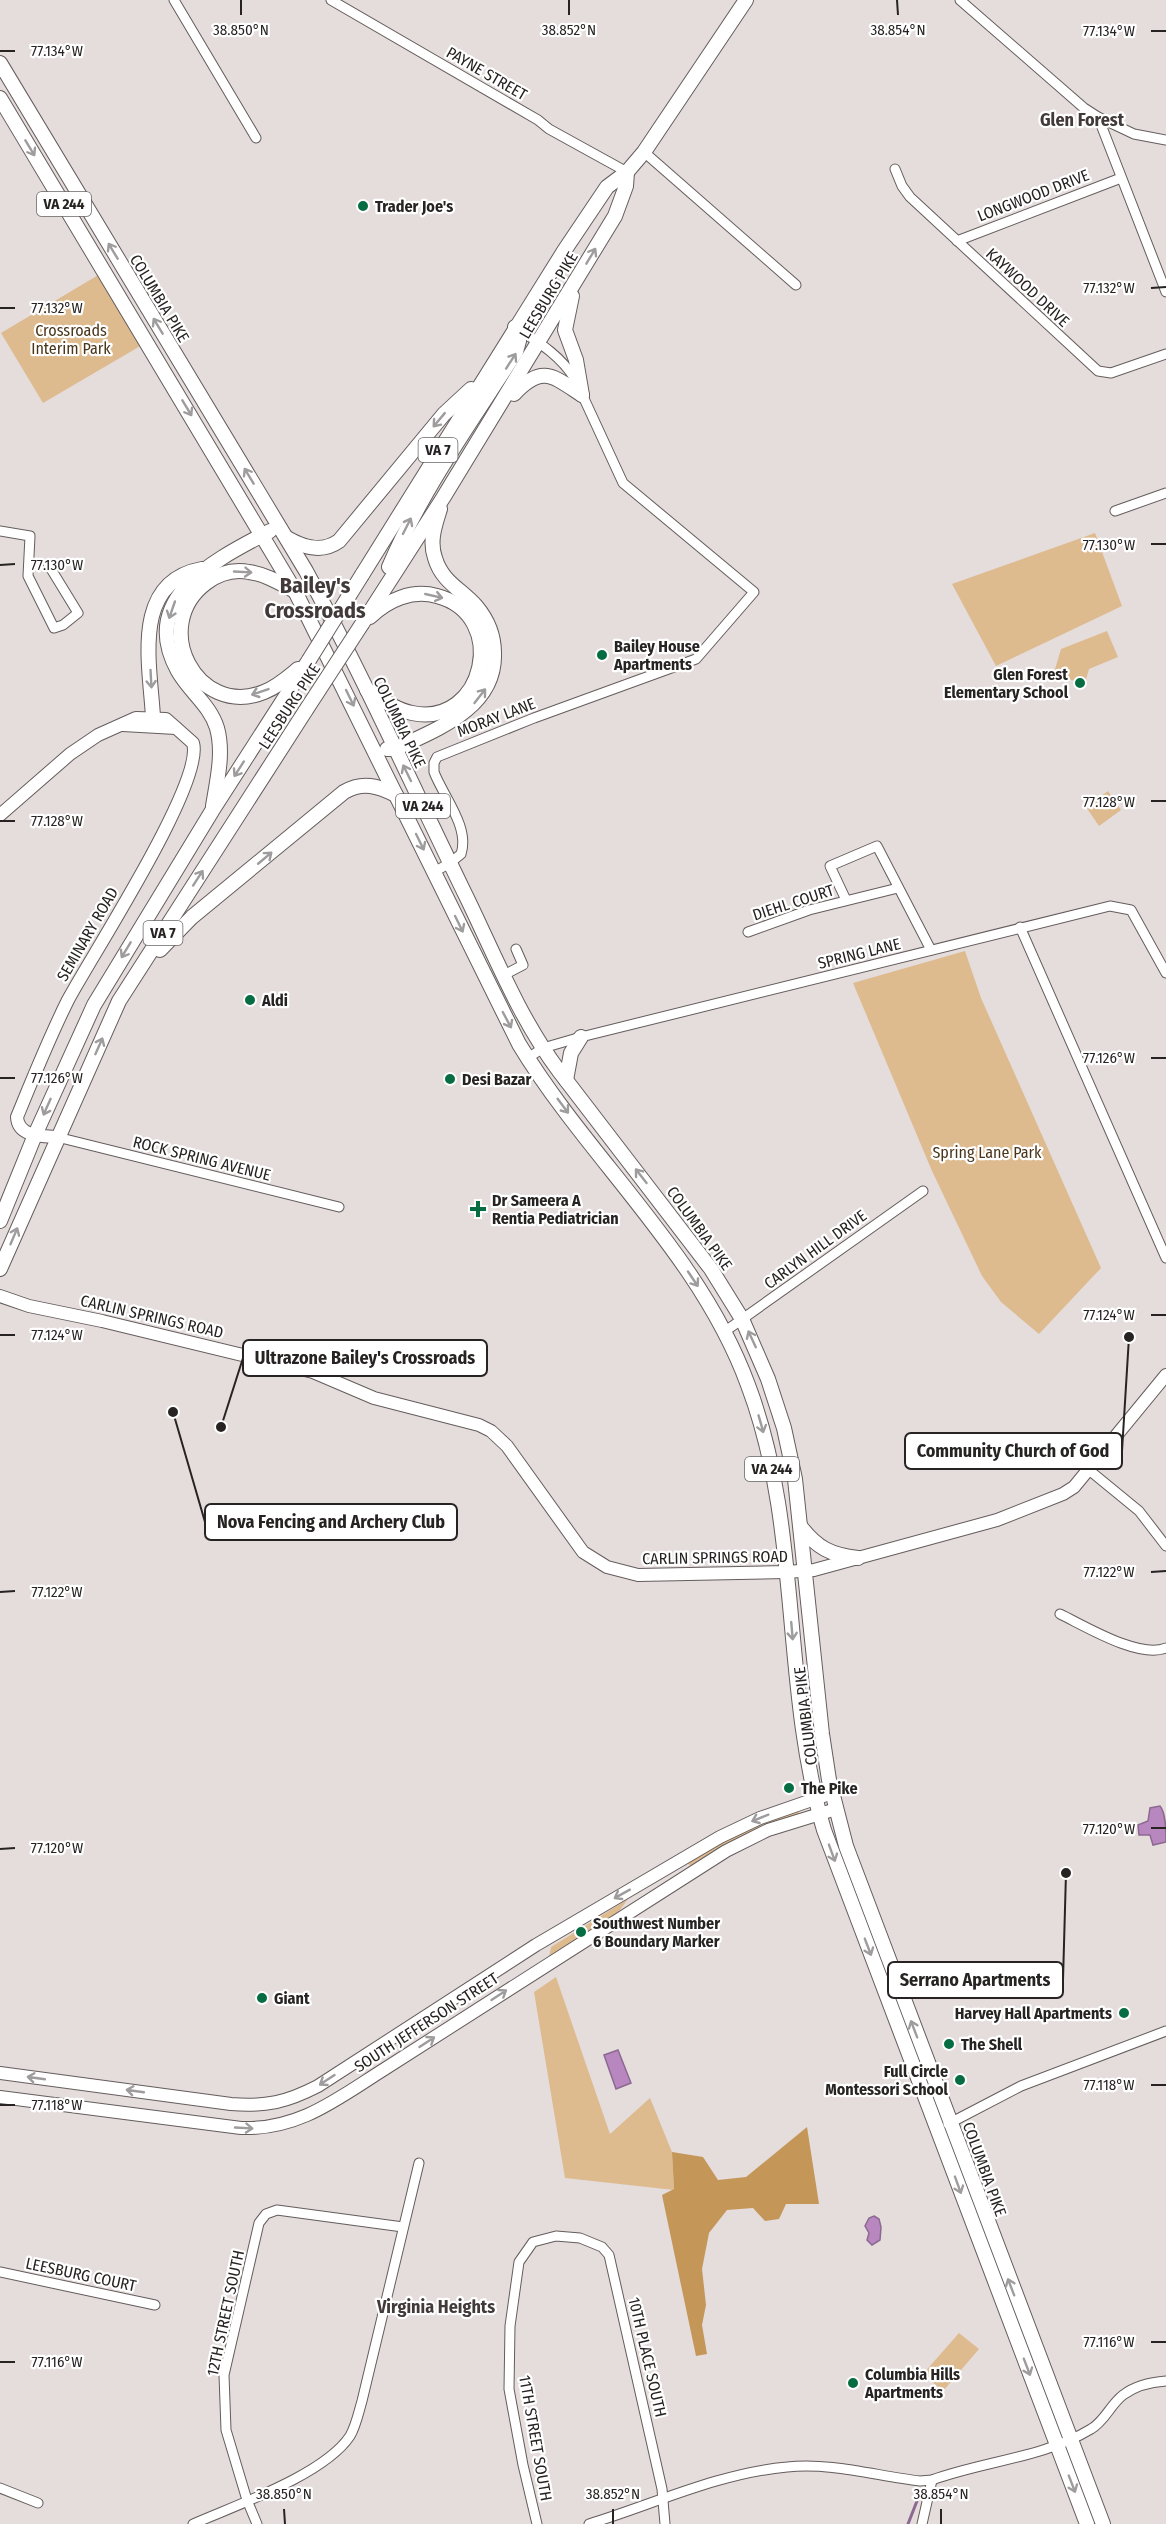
<svg xmlns="http://www.w3.org/2000/svg" width="1166" height="2524" font-family="'Fira Sans Condensed',sans-serif">
<style>
.green{fill:#debb8f}
.forest{fill:#c49658}
.water{fill:#b887bf;stroke:#8c6990;stroke-width:1.5}
.lines{fill:none;stroke-linecap:round;stroke-linejoin:round}
.stream{stroke:#8c6990;stroke-width:3}
.street-casing{stroke:#645d5c;stroke-width:11}
.secondary-casing{stroke:#645d5c;stroke-width:14}
.primary-casing{stroke:#645d5c;stroke-width:16}
.street{stroke:#fff;stroke-width:9}
.secondary{stroke:#fff;stroke-width:12}
.primary{stroke:#fff;stroke-width:14}
.primary-bridge-casing{stroke:#645d5c;stroke-width:16;stroke-linecap:butt}
.primary-bridge{stroke:#fff;stroke-width:14}
.oneway{stroke:#9e9c9c}
.ticks{fill:none;stroke:#272323;stroke-width:2}
.poi-dot{fill:#066c42;stroke:#fff;stroke-width:2}
.labels{text-anchor:middle;stroke-width:4.5;stroke-linejoin:round;paint-order:stroke}
.shield{fill:#fff;stroke:#686565;stroke-width:1.5}
.shield-label{font-size:15px;font-weight:bold;fill:#272323}
.street-label{font-size:16px;fill:#272323;stroke:#fff}
.poi-label{font-size:16px;font-weight:bold;fill:#272323;stroke:#fff;text-anchor:start}
.park-label{font-size:16px;fill:#49351a;stroke:#fff}
.neighbourhood-label{font-size:18px;font-weight:bold;fill:#423a3a;stroke:#fff}
.district-label{font-size:22px;font-weight:bold;fill:#423a3a;stroke:#fff}
.ticks-label{font-size:15px;text-anchor:middle;fill:#272323;stroke:#fff;stroke-width:4.5;stroke-linejoin:round;paint-order:stroke}
.leader{fill:none;stroke:#272323;stroke-width:2}
.callout-dot{fill:#272323;stroke:#fff;stroke-width:2}
.callout{fill:#fff;stroke:#272323;stroke-width:2}
.callout-label{font-size:18px;text-anchor:middle;font-weight:bold;fill:#272323}
</style>
<rect width="100%" height="100%" fill="#e5dcdc"/>
<!-- green -->
<g class="green">
<path d="M100,274L142,345L43,403L1,333Z"/>
<path d="M1095,533L1122,606L996,666L952,584Z"/>
<path d="M1107,631L1118,657L1089,669L1085,683L1053,676L1061,649Z"/>
<path d="M1108,791L1121,810L1099,826L1086,807Z"/>
<path d="M965,951L981,998L1101,1268L1039,1334L1001,1302L982,1276L932,1171L853,983Z"/>
<path d="M798,1809L799,1813L797,1815L744,1835L692,1866L686,1863L726,1837Z"/>
<path d="M628,1899L617,1914L549,1957L551,1947Z"/>
<path d="M556,1977L610,2134L650,2098L672,2152L674,2190L565,2178L534,1992Z"/>
<path d="M959,2333L979,2349L943,2391L923,2374Z"/>
</g>
<!-- forest -->
<path class="forest" d="M807,2127L819,2204H786L779,2219L765,2221L753,2208L727,2210L709,2233L702,2269L706,2305L702,2325L707,2354L696,2356L662,2195L674,2189L672,2152L703,2157L718,2180L746,2177Z"/>
<!-- water -->
<g class="water">
<path d="M1160,1806C1166,1813 1166,1831 1166,1842L1153,1845L1150,1835H1139L1138,1825L1148,1821L1150,1808Z"/>
<path d="M618,2050L631,2083L616,2089L604,2055Z"/>
<path d="M874,2216L879,2219L881,2227L880,2240L872,2245L867,2240L869,2233L865,2226L869,2218Z"/>
</g>
<g class="lines">
<!-- stream -->
<path class="stream" d="M908,2524L917,2501"/>
<!-- street casing -->
<g class="street-casing">
<g id="street">
<path d="M174,0L256,138"/>
<path d="M331,0L538,120L549,129L627,172"/>
<path d="M960,0L1084,108L1098,117L1166,292"/>
<path d="M1098,117L1134,134L1166,140"/>
<path d="M644,152L796,285"/>
<path d="M895,169L902,186L910,197L1098,371L1111,373L1166,354"/>
<path d="M957,241L1121,178"/>
<path d="M1115,511L1166,493"/>
<path d="M0,531L30,536L28,576L54,628L63,625L78,613L48,564"/>
<path d="M434,872L450,863L461,854C470,827 443,796 434,772V763L437,757L534,718L696,659L754,592L623,483L575,379C560,355 538,342 515,327"/>
<path d="M846,900L830,866L877,846L931,950"/>
<path d="M1020,927L1166,1258"/>
<path d="M748,932L809,910L898,888"/>
<path d="M504,975L523,965L516,949"/>
<path d="M528,1058L543,1048L581,1037L1110,906L1131,910L1166,973"/>
<path d="M57,1137L339,1207"/>
<path d="M724,1332L923,1191"/>
<path d="M1089,1470L1139,1511L1166,1546"/>
<path d="M1060,1614C1085,1626 1139,1659 1166,1648"/>
<path d="M948,2124L1021,2086L1166,2031"/>
<path d="M0,2272L155,2305"/>
<path d="M0,2488L38,2503"/>
<path d="M193,2524C236,2505 324,2475 350,2436C356,2426 359,2411 362,2401L419,2163"/>
<path d="M257,2524L247,2500L226,2430L224,2375L259,2223L266,2214L277,2210L403,2227"/>
<path d="M537,2524L523,2465L509,2389L510,2326L519,2262L533,2242L556,2236L580,2238L602,2247L609,2255L662,2489L665,2524"/>
<path d="M589,2524C654,2504 719,2473 787,2467C830,2462 877,2476 920,2481L932,2480C984,2461 1043,2458 1091,2429C1105,2421 1110,2405 1123,2395C1135,2386 1151,2382 1166,2381"/>
<path d="M922,2524L932,2480"/>
</g>
</g>
<!-- secondary casing -->
<g class="secondary-casing">
<g id="secondary">
<path d="M123,725L176,728"/>
<path d="M0,815L70,754L98,735L136,718L166,719L193,743C205,782 92,955 68,1000C49,1038 33,1078 17,1117C18,1137 42,1136 57,1137"/>
<path d="M0,1296L29,1306L102,1321L313,1372L374,1398L479,1425L491,1431L507,1446L583,1552L607,1567L638,1575L786,1572L814,1570L997,1520L1063,1494L1074,1487L1166,1375"/>
<path d="M0,2073L231,2104C266,2107 287,2102 318,2086L536,1945L720,1837L760,1818L832,1793"/>
<path d="M0,2097L241,2128C299,2130 337,2099 383,2070L726,1851L768,1830L836,1809"/>
</g>
</g>
<!-- primary casing -->
<g class="primary-casing">
<g id="primary">
<path d="M0,63L306,571C364,678 414,789 467,898C495,956 520,1019 559,1071L711,1269L742,1319L768,1379L784,1428L795,1479L822,1734L829,1780L846,1846L1103,2524"/>
<path d="M0,98L295,591L519,1044C590,1161 700,1254 748,1385C802,1527 781,1685 824,1830L1087,2524"/>
<path d="M572,296L565,330L576,360L582,395"/>
<path d="M514,394C542,364 553,376 582,395"/>
<path d="M287,538C304,548 322,553 339,541L444,414L471,389"/>
<path d="M389,567C422,490 471,422 516,352L519,341L515,327"/>
<path d="M362,575L564,251L607,187L627,172L644,152L746,0"/>
<path d="M295,591C280,583 265,574 249,572C233,569 218,574 206,583C149,626 197,719 264,692C277,687 287,678 298,669"/>
<path d="M362,624L443,498L615,216L626,186L627,172"/>
<path d="M367,690C381,699 396,710 412,713C485,728 510,615 437,596C412,589 388,600 370,617"/>
<path d="M153,717C150,664 131,582 202,569"/>
<path d="M387,749H395C437,729 496,708 494,653C494,636 487,619 476,606C461,589 442,582 435,558C429,541 435,525 440,509"/>
<path d="M213,806C217,781 224,753 217,728C210,705 190,692 178,671C137,597 217,559 270,531"/>
<path d="M160,950L192,917L344,792C363,781 378,786 396,795"/>
<path d="M566,1080L571,1053L581,1037"/>
<path d="M0,1221L35,1135L94,1005L212,811L309,660"/>
<path d="M0,1269L119,1001L306,710"/>
<path d="M801,1527C817,1548 831,1555 858,1558"/>
</g>
</g>
<!-- street -->
<use href="#street" class="street"/>
<!-- secondary -->
<use href="#secondary" class="secondary"/>
<!-- primary -->
<use href="#primary" class="primary"/>
<!-- primary-bridge casing -->
<g class="primary-bridge-casing">
<g id="primary-bridge">
<path d="M309,660L362,575"/>
<path d="M306,710L362,624"/>
</g>
</g>
<!-- primary-bridge -->
<use href="#primary-bridge" class="primary-bridge"/>
</g>
<!-- one-way arrows -->
<defs><path id="oneway-shaft" d="M-6 0H5M1.5-3L5.5 0L1.5 3" fill="none" stroke-width="1.6" stroke-linecap="round" stroke-linejoin="round" transform="scale(1.5)"/></defs>
<g class="oneway">
<use href="#oneway-shaft" transform="translate(30 148) rotate(59)"/>
<use href="#oneway-shaft" transform="translate(113 251) rotate(-121)"/>
<use href="#oneway-shaft" transform="translate(591 256) rotate(-59)"/>
<use href="#oneway-shaft" transform="translate(158 326) rotate(-121)"/>
<use href="#oneway-shaft" transform="translate(511 361) rotate(-57)"/>
<use href="#oneway-shaft" transform="translate(187 408) rotate(59)"/>
<use href="#oneway-shaft" transform="translate(439 420) rotate(130)"/>
<use href="#oneway-shaft" transform="translate(249 476) rotate(-121)"/>
<use href="#oneway-shaft" transform="translate(407 526) rotate(-63)"/>
<use href="#oneway-shaft" transform="translate(243 572) rotate(3)"/>
<use href="#oneway-shaft" transform="translate(434 596) rotate(13)"/>
<use href="#oneway-shaft" transform="translate(172 610) rotate(109)"/>
<use href="#oneway-shaft" transform="translate(151 679) rotate(87)"/>
<use href="#oneway-shaft" transform="translate(260 692) rotate(161)"/>
<use href="#oneway-shaft" transform="translate(480 696) rotate(-52)"/>
<use href="#oneway-shaft" transform="translate(350 698) rotate(64)"/>
<use href="#oneway-shaft" transform="translate(239 769) rotate(123)"/>
<use href="#oneway-shaft" transform="translate(407 773) rotate(-116)"/>
<use href="#oneway-shaft" transform="translate(420 842) rotate(64)"/>
<use href="#oneway-shaft" transform="translate(265 858) rotate(-40)"/>
<use href="#oneway-shaft" transform="translate(198 878) rotate(-57)"/>
<use href="#oneway-shaft" transform="translate(459 924) rotate(64)"/>
<use href="#oneway-shaft" transform="translate(126 950) rotate(121)"/>
<use href="#oneway-shaft" transform="translate(507 1020) rotate(62)"/>
<use href="#oneway-shaft" transform="translate(99 1046) rotate(-66)"/>
<use href="#oneway-shaft" transform="translate(563 1106) rotate(53)"/>
<use href="#oneway-shaft" transform="translate(47 1107) rotate(114)"/>
<use href="#oneway-shaft" transform="translate(641 1176) rotate(-128)"/>
<use href="#oneway-shaft" transform="translate(14 1236) rotate(-67)"/>
<use href="#oneway-shaft" transform="translate(693 1279) rotate(56)"/>
<use href="#oneway-shaft" transform="translate(752 1339) rotate(-115)"/>
<use href="#oneway-shaft" transform="translate(761 1424) rotate(74)"/>
<use href="#oneway-shaft" transform="translate(792 1631) rotate(85)"/>
<use href="#oneway-shaft" transform="translate(760 1818) rotate(158)"/>
<use href="#oneway-shaft" transform="translate(832 1853) rotate(70)"/>
<use href="#oneway-shaft" transform="translate(622 1894) rotate(151)"/>
<use href="#oneway-shaft" transform="translate(868 1947) rotate(69)"/>
<use href="#oneway-shaft" transform="translate(499 1995) rotate(-33)"/>
<use href="#oneway-shaft" transform="translate(914 2029) rotate(-111)"/>
<use href="#oneway-shaft" transform="translate(427 2042) rotate(-33)"/>
<use href="#oneway-shaft" transform="translate(36 2078) rotate(-172)"/>
<use href="#oneway-shaft" transform="translate(327 2080) rotate(147)"/>
<use href="#oneway-shaft" transform="translate(135 2091) rotate(-172)"/>
<use href="#oneway-shaft" transform="translate(244 2128) rotate(3)"/>
<use href="#oneway-shaft" transform="translate(958 2185) rotate(70)"/>
<use href="#oneway-shaft" transform="translate(1011 2287) rotate(-111)"/>
<use href="#oneway-shaft" transform="translate(1027 2367) rotate(69)"/>
<use href="#oneway-shaft" transform="translate(1072 2484) rotate(69)"/>
</g>
<!-- ticks -->
<path class="ticks" d="M241,0V15M569,0V15M897,0L898,15M1151,31H1166M0,51H15M1151,288L1166,287M0,308H15M1151,544H1166M0,565L15,564M1151,801H1166M0,821H15M1151,1058H1166M0,1078H15M1151,1315H1166M0,1335H15M1151,1572L1166,1571M0,1592L15,1591M1151,1828H1166M0,1849L15,1848M1151,2085H1166M0,2105H15M1151,2342H1166M0,2362H15M284,2509L285,2524M613,2509V2524M941,2509V2524"/>
<!-- markers -->
<g class="poi-dot">
<circle cx="363" cy="206" r="6"/>
<circle cx="602" cy="655" r="6"/>
<circle cx="1080" cy="683" r="6"/>
<circle cx="250" cy="1000" r="6"/>
<circle cx="450" cy="1079" r="6"/>
<path d="M475 1200h6v6h6v6h-6v6h-6v-6h-6v-6h6z"/>
<circle cx="789" cy="1788" r="6"/>
<circle cx="581" cy="1932" r="6"/>
<circle cx="262" cy="1998" r="6"/>
<circle cx="1124" cy="2013" r="6"/>
<circle cx="949" cy="2044" r="6"/>
<circle cx="960" cy="2080" r="6"/>
<circle cx="853" cy="2383" r="6"/>
</g>
<g class="labels">
<!-- shield labels -->
<g class="shield">
<rect x="37" y="192" width="54" height="24" rx="4.5"/>
<rect x="418.5" y="438" width="39" height="24" rx="4.5"/>
<rect x="396" y="794" width="54" height="24" rx="4.5"/>
<rect x="143.5" y="921" width="39" height="24" rx="4.5"/>
<rect x="745" y="1457" width="54" height="24" rx="4.5"/>
</g>
<g class="shield-label">
<text x="64" y="209">VA 244</text>
<text x="438" y="455">VA 7</text>
<text x="423" y="811">VA 244</text>
<text x="163" y="938">VA 7</text>
<text x="772" y="1474">VA 244</text>
</g>
<!-- street labels -->
<g class="street-label">
<text transform="translate(487 73) rotate(30)" y="6">PAYNE STREET</text>
<text transform="translate(1033 195) rotate(-21)" y="6">LONGWOOD DRIVE</text>
<text transform="translate(1028 287) rotate(43)" y="6">KAYWOOD DRIVE</text>
<text transform="translate(548 295) rotate(-59)" y="6">LEESBURG PIKE</text>
<text transform="translate(160 298) rotate(59)" y="6">COLUMBIA PIKE</text>
<text transform="translate(289 706) rotate(-57)" y="6">LEESBURG PIKE</text>
<text transform="translate(496 717) rotate(-21)" y="6">MORAY LANE</text>
<text transform="translate(400 722) rotate(64)" y="6">COLUMBIA PIKE</text>
<text transform="translate(793 902) rotate(-18)" y="6">DIEHL COURT</text>
<text transform="translate(87 934) rotate(-60)" y="6">SEMINARY ROAD</text>
<text transform="translate(859 953) rotate(-14)" y="6">SPRING LANE</text>
<text transform="translate(202 1158) rotate(14)" y="6">ROCK SPRING AVENUE</text>
<text transform="translate(700 1228) rotate(54)" y="6">COLUMBIA PIKE</text>
<text transform="translate(815 1249) rotate(-36)" y="6">CARLYN HILL DRIVE</text>
<text transform="translate(152 1316) rotate(13)" y="6">CARLIN SPRINGS ROAD</text>
<text transform="translate(715 1557) rotate(-1)" y="6">CARLIN SPRINGS ROAD</text>
<text transform="translate(805 1716) rotate(-97)" y="6">COLUMBIA PIKE</text>
<text transform="translate(426 2022) rotate(-33)" y="6">SOUTH JEFFERSON STREET</text>
<text transform="translate(985 2169) rotate(70)" y="6">COLUMBIA PIKE</text>
<text transform="translate(81 2274) rotate(12)" y="6">LEESBURG COURT</text>
<text transform="translate(225 2313) rotate(-78)" y="6">12TH STREET SOUTH</text>
<text transform="translate(648 2357) rotate(77)" y="6">10TH PLACE SOUTH</text>
<text transform="translate(536 2438) rotate(80)" y="6">11TH STREET SOUTH</text>
</g>
<!-- poi labels -->
<g class="poi-label">
<text x="375" y="212">Trader Joe's</text>
<text x="614" y="652">Bailey House<tspan x="614" dy="18">Apartments</tspan></text>
<text x="1068" y="680" text-anchor="end">Glen Forest<tspan x="1068" dy="18">Elementary School</tspan></text>
<text x="262" y="1006">Aldi</text>
<text x="462" y="1085">Desi Bazar</text>
<text x="492" y="1206">Dr Sameera A<tspan x="492" dy="18">Rentia Pediatrician</tspan></text>
<text x="801" y="1794">The Pike</text>
<text x="593" y="1929">Southwest Number<tspan x="593" dy="18">6 Boundary Marker</tspan></text>
<text x="274" y="2004">Giant</text>
<text x="1112" y="2019" text-anchor="end">Harvey Hall Apartments</text>
<text x="961" y="2050">The Shell</text>
<text x="948" y="2077" text-anchor="end">Full Circle<tspan x="948" dy="18">Montessori School</tspan></text>
<text x="865" y="2380">Columbia Hills<tspan x="865" dy="18">Apartments</tspan></text>
</g>
<!-- park labels -->
<g class="park-label">
<text x="71" y="336">Crossroads<tspan x="71" dy="18">Interim Park</tspan></text>
<text x="987" y="1158">Spring Lane Park</text>
</g>
<!-- neighbourhood labels -->
<g class="neighbourhood-label">
<text x="1082" y="126">Glen Forest</text>
<text x="436" y="2313">Virginia Heights</text>
</g>
<!-- district labels -->
<g class="district-label">
<text x="315" y="593">Bailey's<tspan x="315" dy="25">Crossroads</tspan></text>
</g>
</g>
<g class="ticks-label">
<text x="241" y="35">38.850°N</text>
<text x="569" y="35">38.852°N</text>
<text x="898" y="35">38.854°N</text>
<text x="1109" y="36">77.134°W</text>
<text x="57" y="56">77.134°W</text>
<text x="1109" y="293">77.132°W</text>
<text x="57" y="313">77.132°W</text>
<text x="1109" y="550">77.130°W</text>
<text x="57" y="570">77.130°W</text>
<text x="1109" y="807">77.128°W</text>
<text x="57" y="826">77.128°W</text>
<text x="1109" y="1063">77.126°W</text>
<text x="57" y="1083">77.126°W</text>
<text x="1109" y="1320">77.124°W</text>
<text x="57" y="1340">77.124°W</text>
<text x="1109" y="1577">77.122°W</text>
<text x="57" y="1597">77.122°W</text>
<text x="1109" y="1834">77.120°W</text>
<text x="57" y="1853">77.120°W</text>
<text x="1109" y="2090">77.118°W</text>
<text x="57" y="2110">77.118°W</text>
<text x="1109" y="2347">77.116°W</text>
<text x="57" y="2367">77.116°W</text>
<text x="284" y="2499">38.850°N</text>
<text x="613" y="2499">38.852°N</text>
<text x="941" y="2499">38.854°N</text>
</g>
<!-- callouts -->
<path class="leader" d="M221 1427L243 1358M1129 1337L1122 1451M173 1412L205 1522M1066 1873L1063 1980"/>
<g class="callout-dot">
<circle cx="221" cy="1427" r="6"/>
<circle cx="1129" cy="1337" r="6"/>
<circle cx="173" cy="1412" r="6"/>
<circle cx="1066" cy="1873" r="6"/>
</g>
<g class="callout">
<rect x="243" y="1340" width="244" height="36" rx="6"/>
<rect x="905" y="1433" width="217" height="36" rx="6"/>
<rect x="205" y="1504" width="252" height="36" rx="6"/>
<rect x="888" y="1962" width="175" height="36" rx="6"/>
</g>
<g class="callout-label">
<text x="365" y="1364">Ultrazone Bailey's Crossroads</text>
<text x="1013" y="1457">Community Church of God</text>
<text x="331" y="1528">Nova Fencing and Archery Club</text>
<text x="975" y="1986">Serrano Apartments</text>
</g>
</svg>
